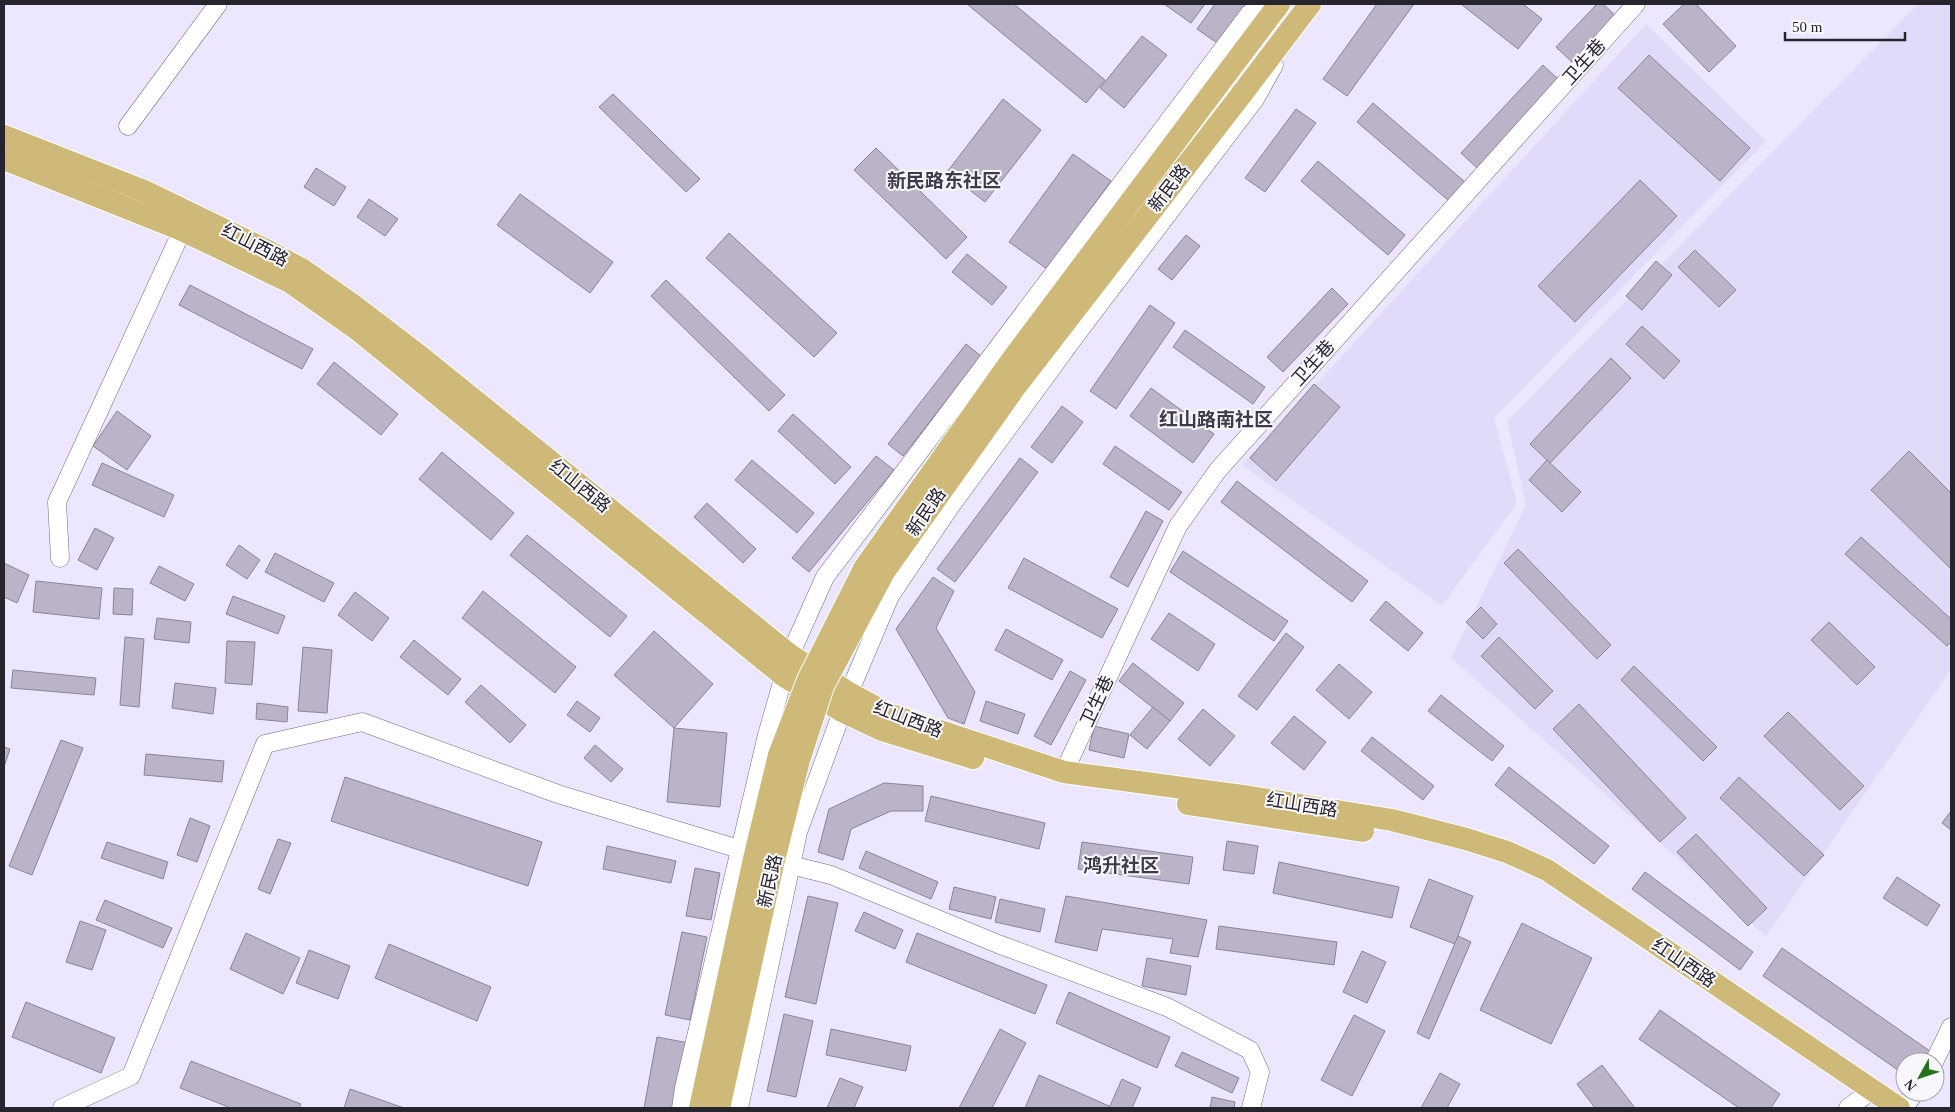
<svg xmlns="http://www.w3.org/2000/svg" width="1955" height="1112" font-family="'Times New Roman','Noto Sans SC',serif">
<style>
.built{fill:#e1dbf9}
.building{fill:#bbb3c8;stroke:#8b8397}
.lines{fill:none;stroke-linecap:round;stroke-linejoin:round}
.minor-casing{stroke:#706c80;stroke-width:19}
.major-casing{stroke:#fff;stroke-width:24}
.minor{stroke:#fff;stroke-width:18}
.major{stroke:#ceb979;stroke-width:22}
.major-bridge-casing{stroke:#fff;stroke-width:24;stroke-linecap:butt}
.major-bridge{stroke:#ceb979;stroke-width:22}
.labels{text-anchor:middle;stroke-width:4;stroke-linejoin:round;paint-order:stroke}
.street-label{font-size:18px;fill:#26252d;stroke:#f8f7fc}
.neighbourhood-label{font-size:19px;font-weight:bold;fill:#3e3a4c;stroke:#f8f7fc}
</style>
<rect width="100%" height="100%" fill="#ece7fe"/>
<!-- built -->
<g class="built">
<path d="M1918,4H1951V670L1766,936L1451,658L1526,505L1507,421Z"/>
<path d="M1646,24L1766,141L1494,418L1517,503L1442,606L1242,465Z"/>
</g>
<!-- building -->
<g class="building">
<path d="M967,4H1014L1105,80L1086,103Z"/>
<path d="M1164,4H1205L1191,23Z"/>
<path d="M1215,4H1249L1220,45L1197,29Z"/>
<path d="M1377,4H1414L1347,96L1323,79Z"/>
<path d="M1461,4H1523L1542,19L1518,49Z"/>
<path d="M1597,4H1603L1616,16L1572,62L1556,47Z"/>
<path d="M1684,4H1696L1736,46L1709,72L1663,24Z"/>
<path d="M1142,36L1167,55L1124,108L1100,88Z"/>
<path d="M1649,55L1750,148L1720,181L1618,88Z"/>
<path d="M1543,65L1559,80L1477,168L1461,153Z"/>
<path d="M613,94L700,179L686,192L599,107Z"/>
<path d="M1003,99L1041,130L985,202L947,172Z"/>
<path d="M1373,103L1465,182L1449,201L1357,122Z"/>
<path d="M1296,109L1316,123L1265,192L1245,178Z"/>
<path d="M876,148L967,237L946,259L854,170Z"/>
<path d="M1073,154L1111,181L1047,269L1009,242Z"/>
<path d="M1318,161L1405,235L1388,255L1301,181Z"/>
<path d="M316,168L346,187L334,206L304,187Z"/>
<path d="M1640,180L1677,216L1575,322L1538,286Z"/>
<path d="M520,194L613,262L590,293L497,225Z"/>
<path d="M369,199L398,219L385,236L357,217Z"/>
<path d="M729,233L837,333L814,357L706,258Z"/>
<path d="M1186,235L1200,246L1172,280L1158,269Z"/>
<path d="M1695,250L1736,290L1719,307L1678,267Z"/>
<path d="M967,254L1007,287L992,305L952,272Z"/>
<path d="M1656,261L1672,275L1642,310L1626,296Z"/>
<path d="M666,280L785,395L769,411L651,296Z"/>
<path d="M190,285L313,349L302,369L179,305Z"/>
<path d="M1332,288L1348,304L1283,372L1267,357Z"/>
<path d="M1150,305L1175,323L1116,409L1090,391Z"/>
<path d="M1642,326L1680,361L1664,379L1626,344Z"/>
<path d="M1185,330L1265,387L1253,404L1173,347Z"/>
<path d="M966,344L981,356L903,456L888,444Z"/>
<path d="M1611,358L1631,378L1550,463L1530,444Z"/>
<path d="M334,362L398,414L381,435L317,384Z"/>
<path d="M1314,384L1340,407L1276,481L1250,458Z"/>
<path d="M1151,388L1214,434L1193,463L1130,416Z"/>
<path d="M1062,406L1083,422L1052,463L1031,447Z"/>
<path d="M117,411L151,436L127,470L93,446Z"/>
<path d="M793,414L851,467L835,484L778,431Z"/>
<path d="M1115,446L1182,492L1169,510L1103,464Z"/>
<path d="M1909,451L1951,493V569L1871,490Z"/>
<path d="M442,452L514,513L491,540L419,479Z"/>
<path d="M876,456L894,470L809,572L792,558Z"/>
<path d="M1020,458L1038,472L955,582L937,569Z"/>
<path d="M752,460L814,513L797,533L735,480Z"/>
<path d="M1547,460L1581,492L1562,512L1529,480Z"/>
<path d="M102,463L174,495L164,517L92,485Z"/>
<path d="M1237,481L1368,581L1352,602L1221,502Z"/>
<path d="M707,503L756,549L743,563L694,517Z"/>
<path d="M1146,511L1163,521L1128,587L1110,577Z"/>
<path d="M95,528L114,538L97,570L78,560Z"/>
<path d="M527,535L627,616L610,637L510,555Z"/>
<path d="M1861,537L1951,619V642L1947,646L1845,554Z"/>
<path d="M239,545L260,560L247,579L226,565Z"/>
<path d="M1518,549L1611,645L1597,659L1504,563Z"/>
<path d="M1183,551L1288,621L1274,641L1170,572Z"/>
<path d="M275,553L334,583L324,602L265,572Z"/>
<path d="M1024,558L1118,609L1102,638L1008,588Z"/>
<path d="M4,563L29,575L17,603L4,597Z"/>
<path d="M159,566L194,584L185,601L150,583Z"/>
<path d="M933,577L954,591L936,628L975,692L964,724L948,718L896,629Z"/>
<path d="M36,581L102,588L99,619L33,612Z"/>
<path d="M114,588L133,589L132,615L113,614Z"/>
<path d="M483,591L576,667L555,693L462,618Z"/>
<path d="M355,592L389,618L372,641L338,615Z"/>
<path d="M233,596L285,616L278,634L226,614Z"/>
<path d="M1386,601L1423,633L1408,651L1370,620Z"/>
<path d="M1481,607L1497,624L1483,639L1466,622Z"/>
<path d="M1169,613L1215,644L1198,671L1151,639Z"/>
<path d="M157,618L191,622L189,643L154,639Z"/>
<path d="M1829,622L1875,667L1857,685L1811,640Z"/>
<path d="M1006,629L1063,660L1052,680L995,650Z"/>
<path d="M654,631L713,684L674,728L614,675Z"/>
<path d="M1286,633L1304,647L1257,710L1238,696Z"/>
<path d="M125,637L144,639L139,707L120,705Z"/>
<path d="M1499,637L1553,691L1535,709L1481,656Z"/>
<path d="M414,640L461,679L448,695L400,657Z"/>
<path d="M227,641L255,642L252,685L225,683Z"/>
<path d="M303,647L332,650L327,713L298,711Z"/>
<path d="M1133,663L1184,703L1170,721L1119,681Z"/>
<path d="M1339,664L1372,692L1349,719L1316,690Z"/>
<path d="M1634,666L1717,747L1703,761L1621,680Z"/>
<path d="M13,670L96,678L94,695L11,688Z"/>
<path d="M1070,671L1086,680L1051,745L1034,736Z"/>
<path d="M175,683L216,688L213,714L172,708Z"/>
<path d="M481,685L526,725L510,743L465,702Z"/>
<path d="M1441,695L1504,746L1492,761L1428,711Z"/>
<path d="M577,701L600,718L590,732L567,715Z"/>
<path d="M986,701L1025,714L1018,734L980,721Z"/>
<path d="M257,703L288,707L287,722L256,719Z"/>
<path d="M1579,704L1686,818L1660,842L1553,729Z"/>
<path d="M1153,707L1170,721L1147,749L1130,735Z"/>
<path d="M1203,709L1235,736L1210,766L1178,739Z"/>
<path d="M1788,712L1864,786L1840,810L1764,736Z"/>
<path d="M1294,716L1326,742L1304,770L1271,743Z"/>
<path d="M1094,726L1129,734L1124,758L1089,750Z"/>
<path d="M674,728L727,733L720,807L667,802Z"/>
<path d="M1372,737L1434,786L1423,800L1361,751Z"/>
<path d="M61,740L83,748L32,875L9,866Z"/>
<path d="M595,745L623,769L611,782L584,758Z"/>
<path d="M4,747L10,749L4,767Z"/>
<path d="M146,754L224,761L222,782L144,775Z"/>
<path d="M1509,767L1609,846L1594,864L1495,785Z"/>
<path d="M345,777L542,842L528,886L331,821Z"/>
<path d="M1739,777L1824,855L1804,876L1720,798Z"/>
<path d="M884,783L923,786V811H891L851,829L843,860L818,852L829,809Z"/>
<path d="M931,796L1045,823L1039,849L925,821Z"/>
<path d="M1951,811V830L1942,823Z"/>
<path d="M190,818L210,826L197,862L177,855Z"/>
<path d="M1696,834L1767,908L1748,926L1677,852Z"/>
<path d="M278,839L291,843L270,894L258,889Z"/>
<path d="M1227,841L1258,846L1254,874L1223,870Z"/>
<path d="M107,842L168,862L163,879L101,858Z"/>
<path d="M1082,842L1193,857L1189,884L1078,869Z"/>
<path d="M607,846L676,861L671,883L603,869Z"/>
<path d="M866,851L938,882L931,899L859,868Z"/>
<path d="M1279,862L1399,887L1392,918L1273,893Z"/>
<path d="M695,868L720,873L711,920L686,916Z"/>
<path d="M1645,872L1753,952L1740,970L1632,889Z"/>
<path d="M1897,877L1940,905L1927,926L1883,898Z"/>
<path d="M1429,879L1473,896L1455,944L1410,927Z"/>
<path d="M954,887L996,897L991,919L949,909Z"/>
<path d="M808,896L838,903L816,1004L785,997Z"/>
<path d="M1066,896L1207,920L1198,957L1170,953L1173,939L1102,929L1097,951L1055,942Z"/>
<path d="M1000,899L1045,909L1040,932L995,922Z"/>
<path d="M105,900L172,928L163,948L96,920Z"/>
<path d="M864,912L903,930L895,949L855,931Z"/>
<path d="M80,921L106,930L92,970L66,962Z"/>
<path d="M1522,923L1592,958L1551,1044L1480,1010Z"/>
<path d="M1219,926L1337,942L1334,965L1216,949Z"/>
<path d="M682,932L707,937L690,1020L665,1015Z"/>
<path d="M246,933L300,958L283,994L230,969Z"/>
<path d="M917,933L1047,985L1035,1014L906,962Z"/>
<path d="M1458,936L1471,942L1429,1039L1417,1033Z"/>
<path d="M389,944L491,987L477,1021L375,978Z"/>
<path d="M1782,948L1937,1056L1933,1062H1905V1075L1763,976Z"/>
<path d="M309,950L350,966L338,999L296,983Z"/>
<path d="M1362,951L1386,962L1367,1003L1343,992Z"/>
<path d="M1147,958L1191,966L1186,995L1142,986Z"/>
<path d="M1069,992L1170,1037L1157,1068L1056,1023Z"/>
<path d="M26,1002L115,1038L101,1073L12,1037Z"/>
<path d="M1660,1010L1780,1094L1771,1108H1739L1639,1039Z"/>
<path d="M784,1014L813,1021L796,1097L767,1091Z"/>
<path d="M1354,1015L1385,1031L1352,1096L1321,1080Z"/>
<path d="M831,1029L911,1046L906,1071L826,1055Z"/>
<path d="M1000,1029L1026,1043L992,1108H959Z"/>
<path d="M657,1037L689,1043L677,1108H644Z"/>
<path d="M1182,1052L1239,1078L1232,1093L1175,1066Z"/>
<path d="M191,1061L301,1104L299,1108H231L180,1088Z"/>
<path d="M1602,1065L1635,1108H1595L1577,1084Z"/>
<path d="M1440,1073L1460,1084L1447,1108H1421Z"/>
<path d="M1039,1075L1109,1106L1108,1108H1025Z"/>
<path d="M840,1078L863,1087L854,1108H827Z"/>
<path d="M1122,1079L1141,1088L1132,1108H1109Z"/>
<path d="M350,1089L404,1108H344Z"/>
<path d="M1212,1097L1235,1102L1234,1108H1210Z"/>
</g>
<g class="lines">
<!-- minor casing -->
<g class="minor-casing">
<g id="minor">
<path d="M128,126L218,4"/>
<path d="M60,558L57,502L187,220"/>
<path d="M1064,772L1178,526L1218,470L1636,4"/>
<path d="M791,865L831,875L998,944L1167,1007L1250,1050L1260,1072L1251,1108"/>
<path d="M1934,1062L1951,1027"/>
<path d="M62,1108L131,1076L265,744L362,722L558,794L742,850"/>
<path d="M681,1108L684,1088L767,735L790,655L825,577L1250,13L1266,4"/>
<path d="M739,1108L798,832L849,693L890,596L950,507L1076,335L1255,99L1274,65"/>
<path d="M1848,1108L1872,1090"/>
<path d="M1904,1108L1915,1092"/>
</g>
</g>
<!-- major casing -->
<g class="major-casing">
<g id="major">
<path d="M1221,81L1279,4"/>
<path d="M1241,95L1310,4"/>
<path d="M4,136L144,191L268,251L303,270L353,305L421,357L790,655L849,693L888,714L1064,772L1250,797L1392,820L1466,839L1507,852L1547,870L1899,1108"/>
<path d="M4,159L182,230L290,282L358,330L784,676L842,711L882,730L973,758"/>
<path d="M1188,804L1363,831"/>
</g>
</g>
<!-- minor -->
<use href="#minor" class="minor"/>
<!-- major -->
<use href="#major" class="major"/>
<!-- major-bridge casing -->
<g class="major-bridge-casing">
<g id="major-bridge">
<path d="M700,1108L754,859L779,755L808,680L865,567L1011,361L1221,81"/>
<path d="M719,1108L773,864L799,760L823,686L884,572L1016,386L1241,95"/>
</g>
</g>
<!-- major-bridge -->
<use href="#major-bridge" class="major-bridge"/>
</g>
<g class="labels">
<!-- street labels -->
<g class="street-label">
<text transform="translate(1584 62) rotate(-48)" y="6">卫生巷</text>
<text transform="translate(1169 188) rotate(-52)" y="6">新民路</text>
<text transform="translate(255 245) rotate(27)" y="6">红山西路</text>
<text transform="translate(1313 363) rotate(-48)" y="6">卫生巷</text>
<text transform="translate(580 486) rotate(39)" y="6">红山西路</text>
<text transform="translate(926 512) rotate(-55)" y="6">新民路</text>
<text transform="translate(1097 701) rotate(-65)" y="6">卫生巷</text>
<text transform="translate(908 719) rotate(21)" y="6">红山西路</text>
<text transform="translate(1302 805) rotate(9)" y="6">红山西路</text>
<text transform="translate(770 881) rotate(-77)" y="6">新民路</text>
<text transform="translate(1684 963) rotate(34)" y="6">红山西路</text>
</g>
<!-- neighbourhood labels -->
<g class="neighbourhood-label">
<text x="944" y="187">新民路东社区</text>
<text x="1216" y="426">红山路南社区</text>
<text x="1121" y="872">鸿升社区</text>
</g>
</g>
<!-- border -->
<rect width="1955" height="1112" fill="none" stroke="#26252d" stroke-width="10"/>
<!-- north arrow -->
<g transform="translate(1920 1077) rotate(230)"><circle r="24" fill="#f8f7fc" stroke="#a4a3a9"/>
<path d="M0-4L9 19L0 12L-9 19Z" fill="#247219"/>
<text y="-8" font-size="14" font-weight="bold" text-anchor="middle" fill="#26252d">N</text>
</g>
<!-- scale -->
<path d="M1785 32v8h120v-8" fill="none" stroke="#26252d" stroke-width="2.5"/>
<text x="1792" y="32" font-size="15" fill="#26252d" stroke="#f8f7fc" stroke-width="4" paint-order="stroke">50 m</text>
</svg>
